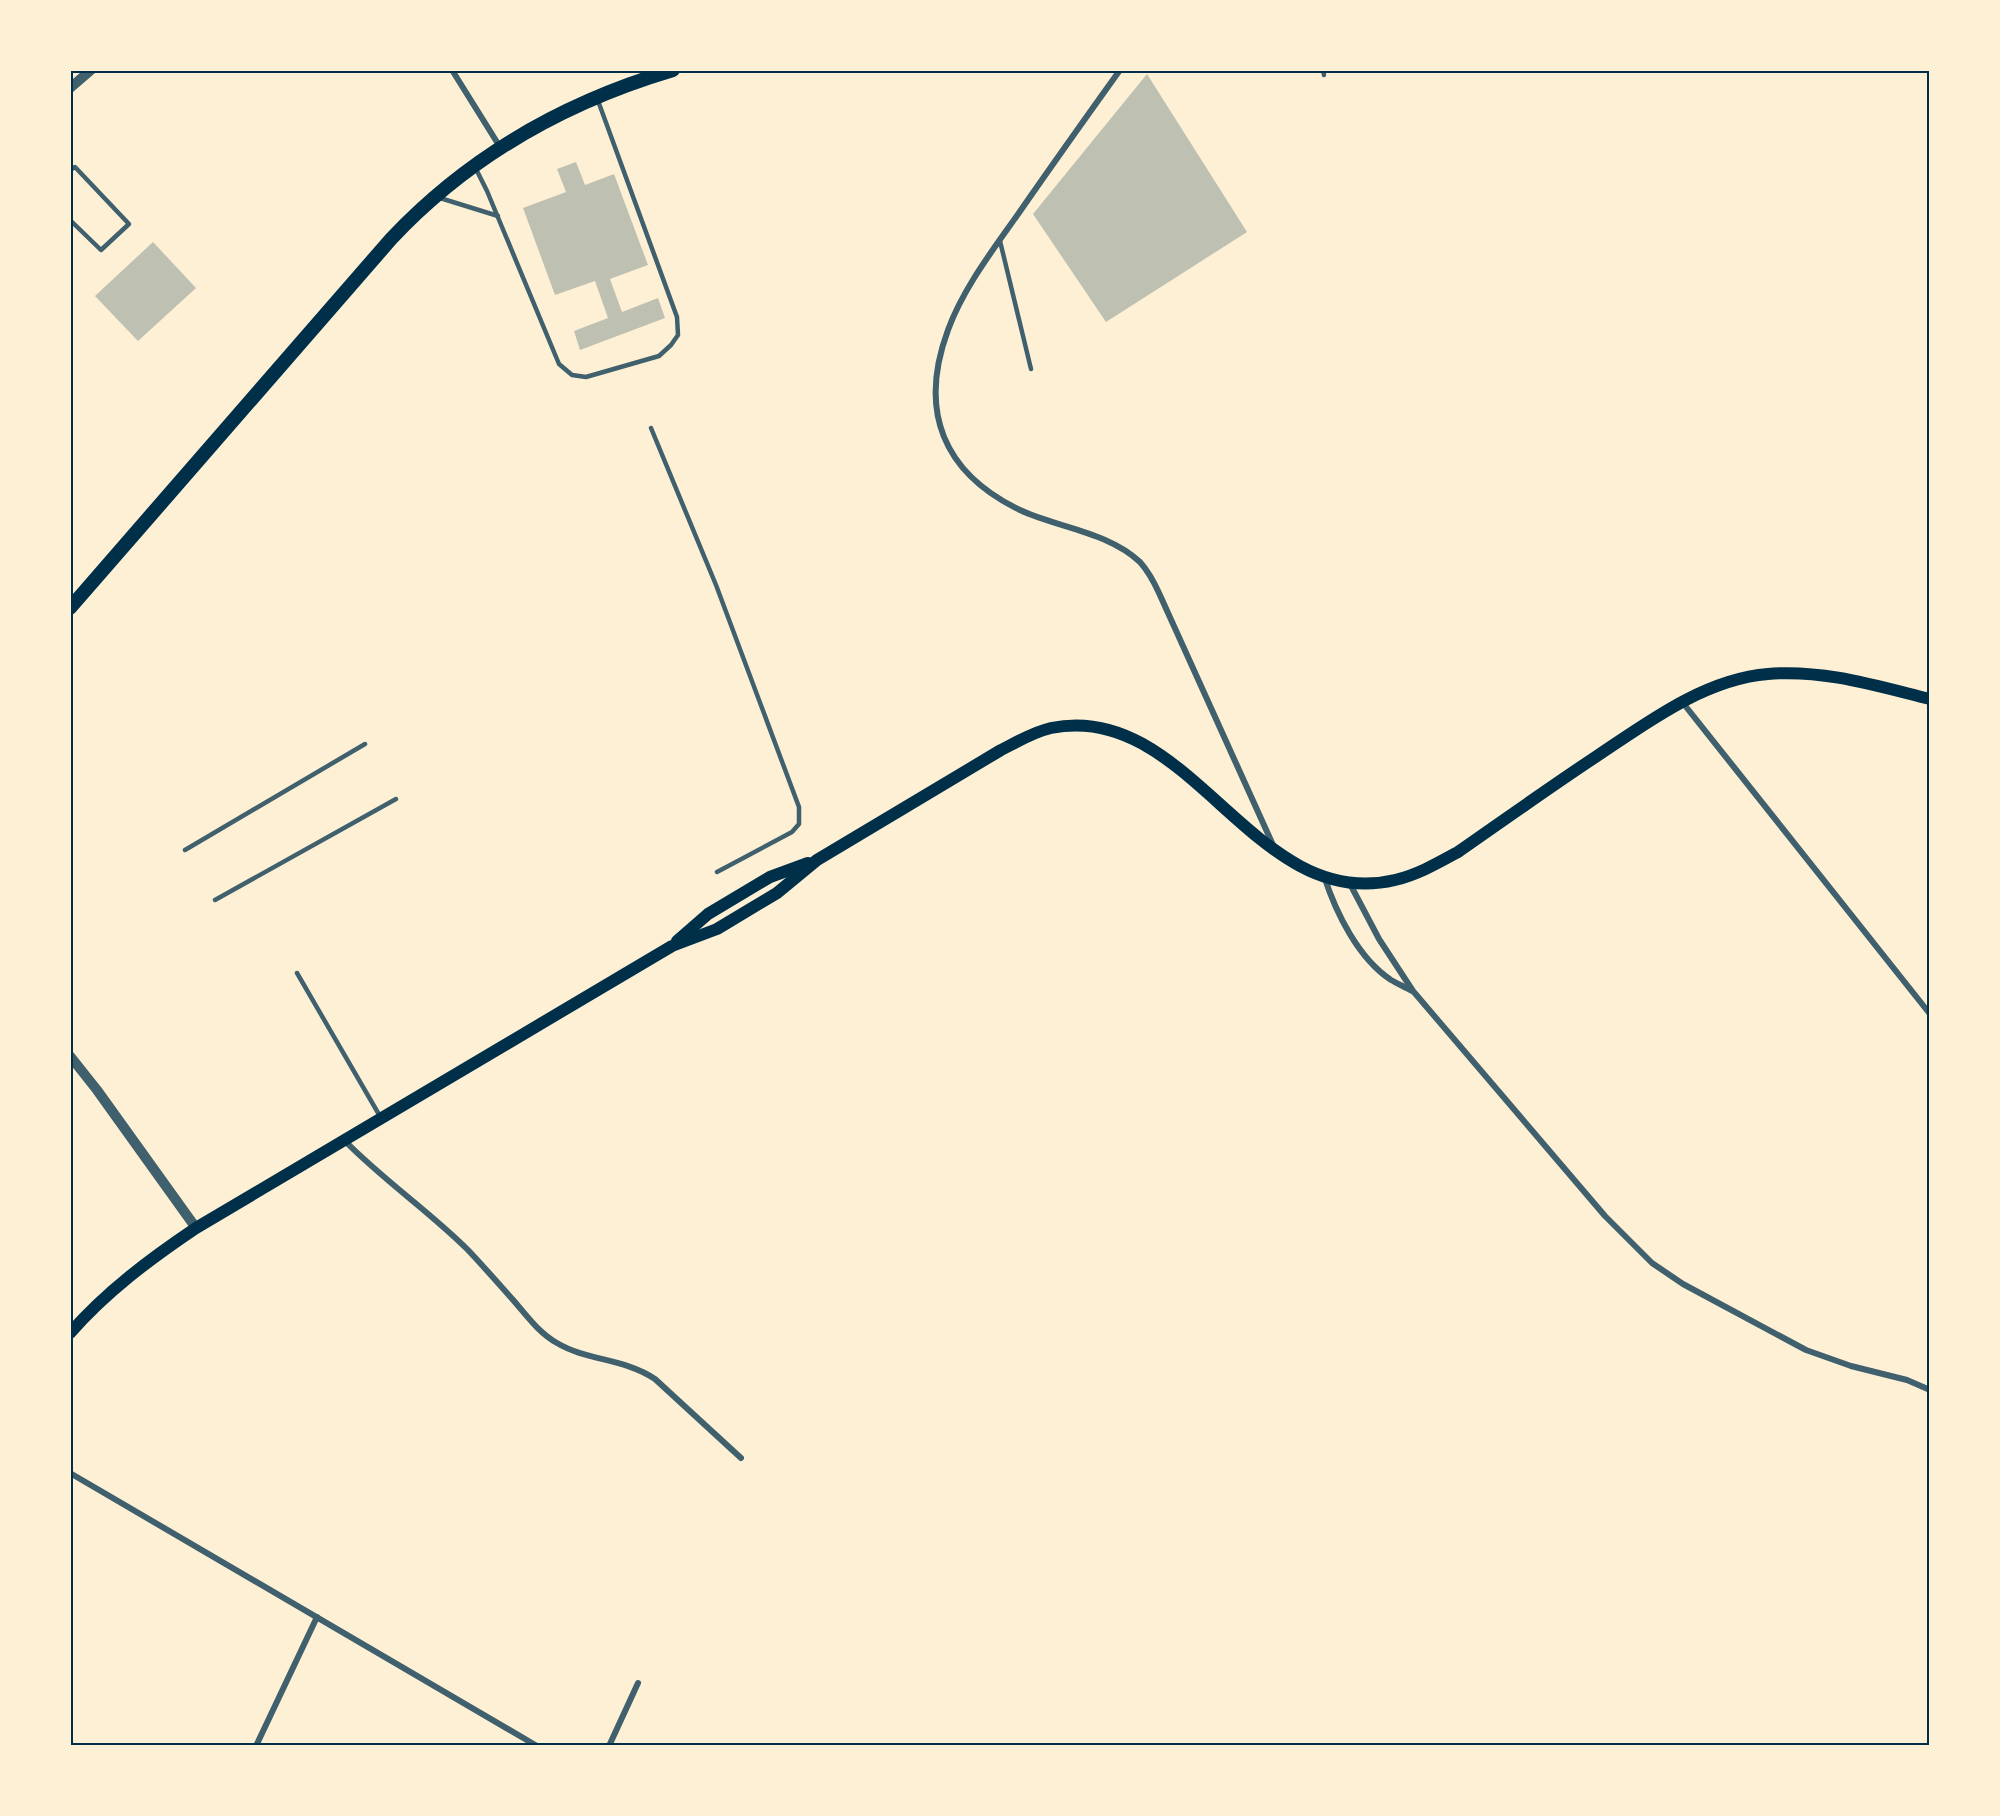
<svg xmlns="http://www.w3.org/2000/svg" width="2000" height="1816" font-family="Poppins,sans-serif">
<style>
.building{fill:#bec0b2}
.lines{fill:none;stroke-linecap:round;stroke-linejoin:round}
.service{stroke:#3f606c;stroke-width:4.5}
.minor{stroke:#3f606c;stroke-width:6}
.tertiary{stroke:#3f606c;stroke-width:10}
.secondary{stroke:#003049;stroke-width:12}
.primary{stroke:#003049;stroke-width:14}
.neatline{fill:none;stroke:#003049;stroke-width:2}
</style>
<rect width="100%" height="100%" fill="#fdf0d5"/>
<!-- building -->
<g class="building">
<path d="M1147,74L1247,232L1106,322L1033,214Z"/>
<path d="M576,162L585,185L614,174L648,265L610,279L622,312L658,298L665,318L580,350L574,331L608,318L595,281L555,295L523,208L566,192L557,169Z"/>
<path d="M153,242L196,288L138,341L95,296Z"/>
</g>
<g class="lines">
<!-- service -->
<g class="service">
<path d="M1323,70L1324,75"/>
<path d="M475,167L487,191L559,364L572,375L586,377L659,356L671,345L678,335L677,317L597,98"/>
<path d="M70,170L75,167L129,224L101,250L70,220"/>
<path d="M440,198L498,216"/>
<path d="M1000,241L1031,369"/>
<path d="M651,428L716,585L799,807V824L792,832L717,872"/>
<path d="M185,850L365,744"/>
<path d="M215,900L396,799"/>
<path d="M297,973L381,1118"/>
</g>
<!-- minor -->
<g class="minor">
<path d="M452,70L500,147"/>
<path d="M1120,70C1087,116 1055,161 1023,207C996,246 964,286 948,330C918,411 943,473 1020,510C1059,528 1108,532 1140,562C1148,571 1154,582 1159,593L1273,845"/>
<path d="M1683,703L1930,1014"/>
<path d="M1324,876C1336,913 1358,958 1391,980C1398,984 1405,987 1412,991"/>
<path d="M1349,882L1379,939L1413,991L1605,1216L1652,1263L1683,1284L1806,1350L1851,1366L1907,1380L1930,1390"/>
<path d="M344,1140C383,1180 429,1211 468,1250C484,1267 499,1284 514,1301C527,1316 539,1333 557,1343C587,1361 624,1358 655,1379L741,1458"/>
<path d="M70,1473L537,1746"/>
<path d="M256,1746L317,1617"/>
<path d="M609,1746L638,1683"/>
</g>
<!-- tertiary -->
<g class="tertiary">
<path d="M70,88L91,70"/>
<path d="M70,1056L97,1090L196,1228"/>
</g>
<!-- secondary -->
<g class="secondary">
<path d="M677,941L708,914L770,877L808,863"/>
<path d="M70,1333C107,1291 150,1259 196,1228L672,946L717,929L777,893L817,860L1001,750C1017,742 1033,732 1051,728C1190,699 1253,914 1395,880C1417,875 1438,863 1458,852C1504,820 1550,787 1597,756C1648,722 1705,679 1768,674C1823,669 1877,686 1930,699"/>
</g>
<!-- primary -->
<path class="primary" d="M70,608L391,239C468,157 565,102 673,70"/>
</g>
<!-- border -->
<rect width="2000" height="1816" fill="none" stroke="#fdf0d5" stroke-width="144"/>
<rect x="72" y="72" width="1856" height="1672" class="neatline"/>
</svg>
